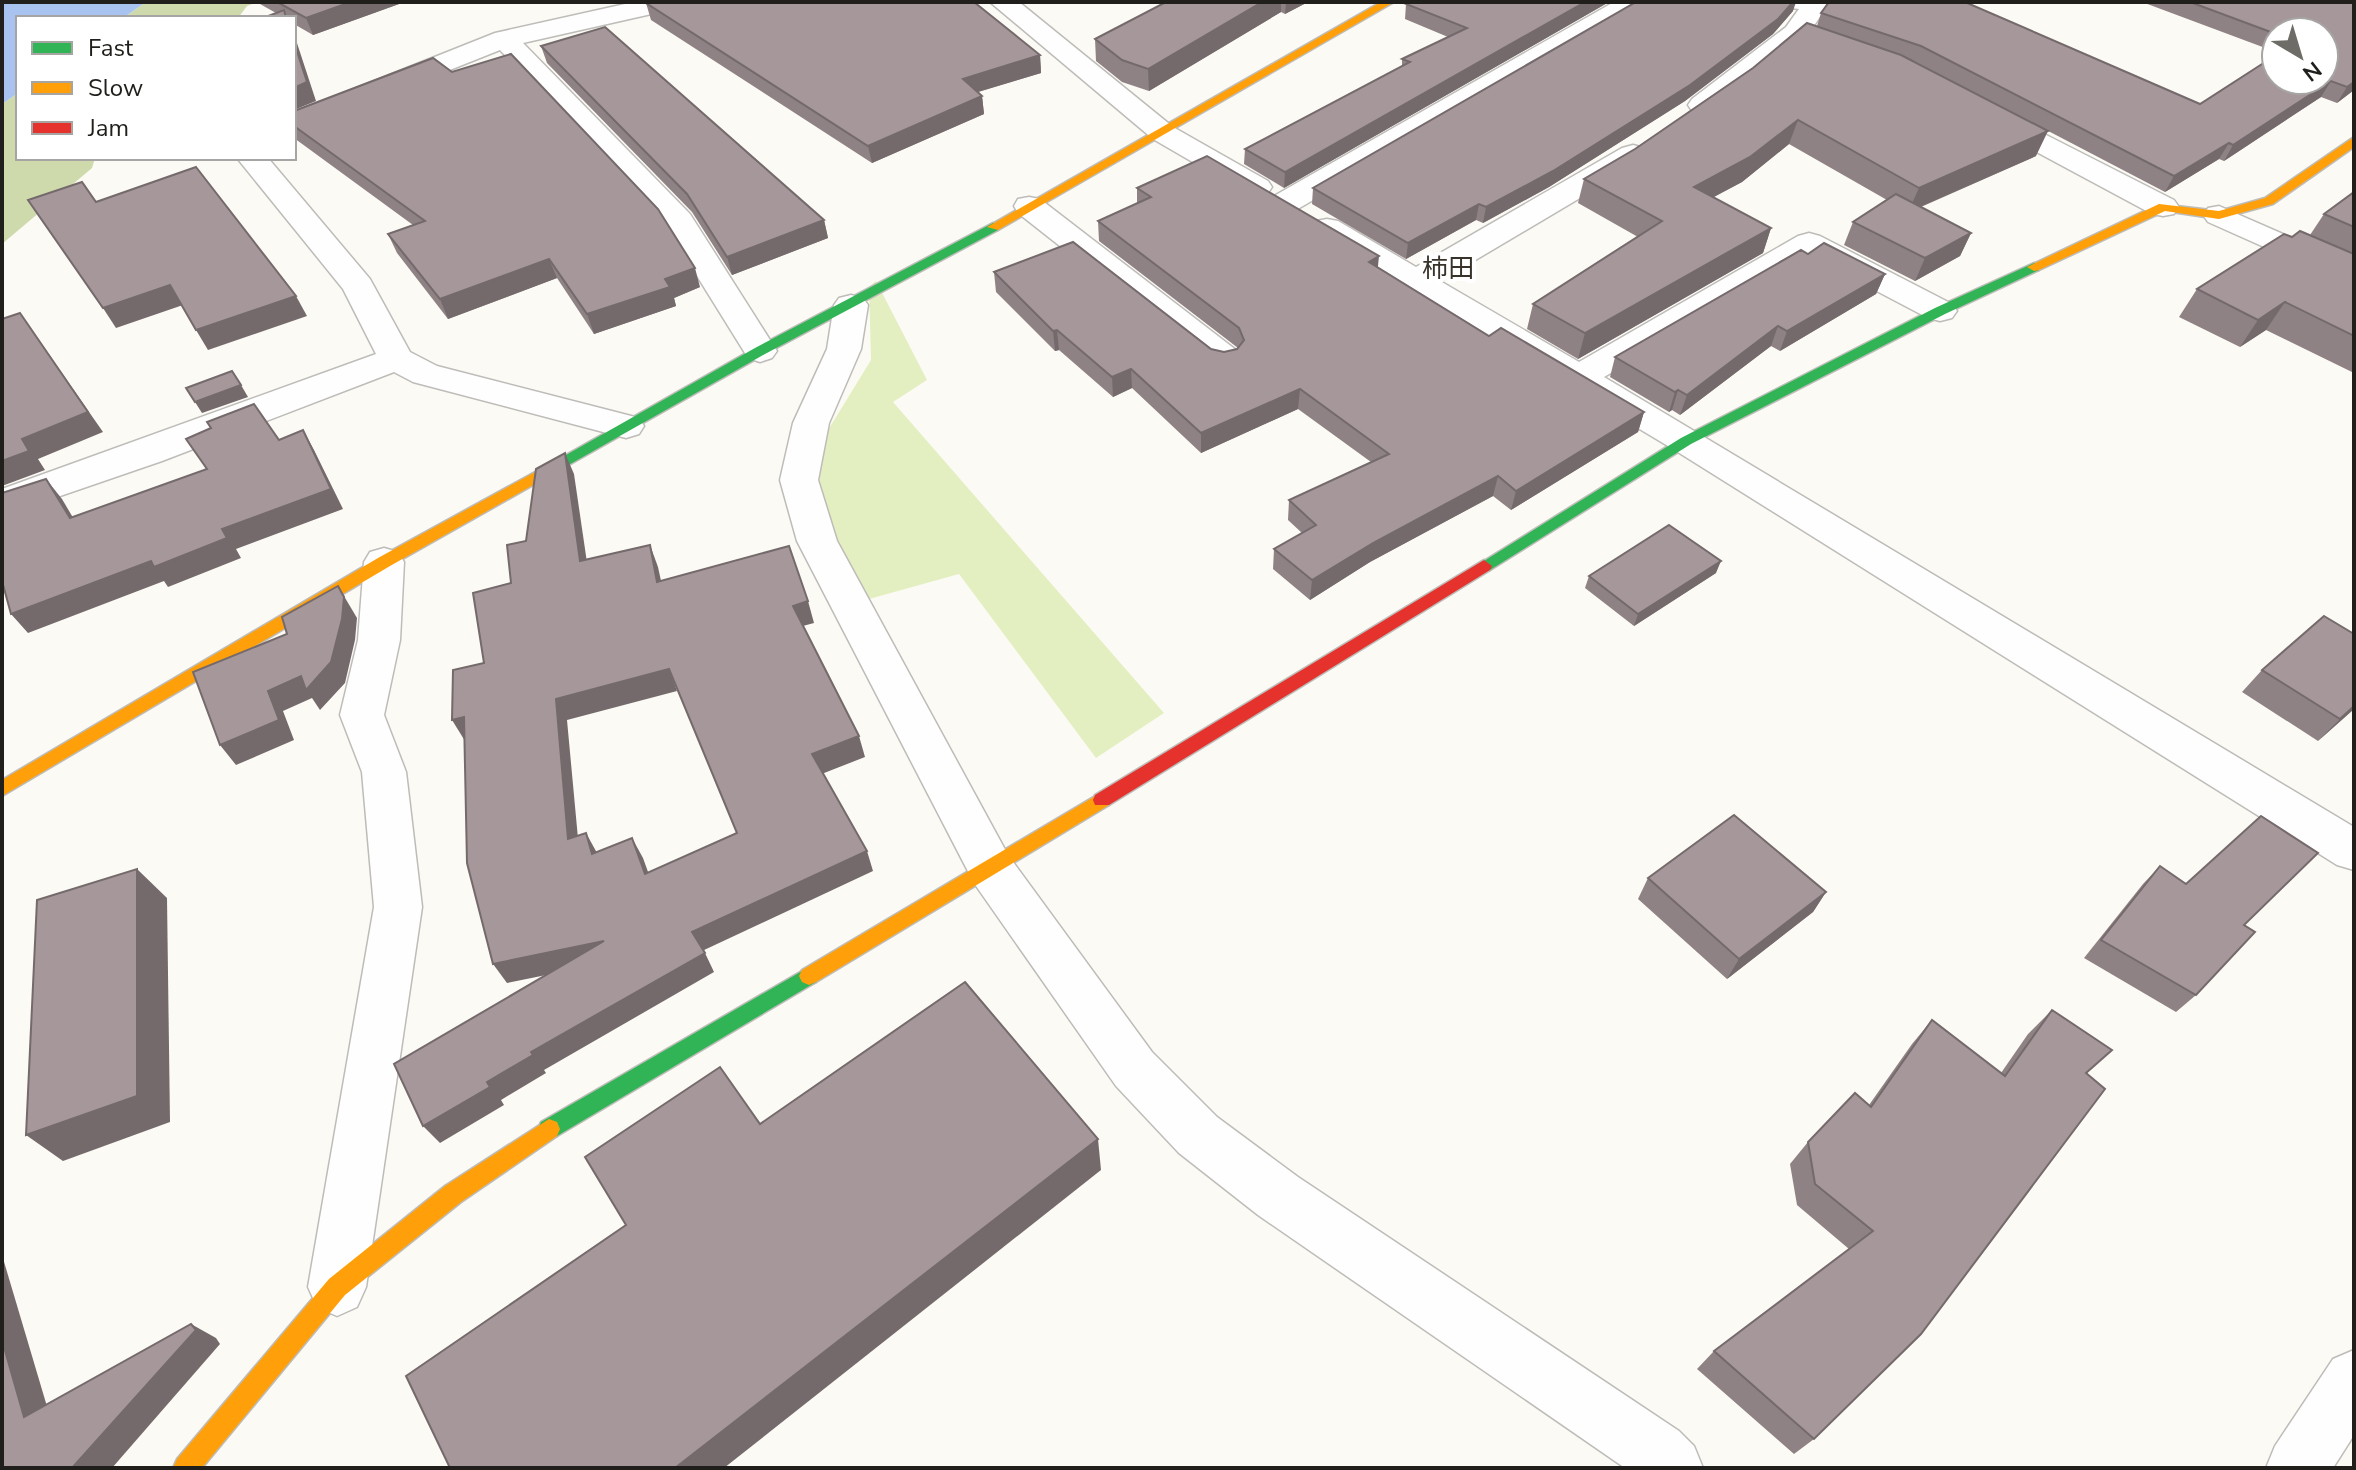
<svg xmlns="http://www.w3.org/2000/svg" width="2356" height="1470" font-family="'Nunito Sans','Noto Sans JP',sans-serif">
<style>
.green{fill:#e4efc1}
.forest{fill:#cfdaac}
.water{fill:#a8c3f0}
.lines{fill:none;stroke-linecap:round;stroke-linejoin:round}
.street-casing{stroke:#bdbcb8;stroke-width:3}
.fast-casing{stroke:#bdbcb8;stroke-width:3}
.slow-casing{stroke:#bdbcb8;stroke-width:3}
.jam-casing{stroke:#bdbcb8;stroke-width:3}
.street{fill:#fffefe;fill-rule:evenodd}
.fast{fill:#30b455;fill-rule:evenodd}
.slow{fill:#ff9f0a;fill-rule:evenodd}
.jam{fill:#e5322d;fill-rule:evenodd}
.wall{fill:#8f8285}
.shaded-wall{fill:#746a6c}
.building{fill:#a6979b;stroke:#746a6c;stroke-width:2;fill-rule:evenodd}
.labels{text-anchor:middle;stroke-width:8;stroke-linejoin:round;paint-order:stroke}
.far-quarter-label{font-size:26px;fill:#37332b;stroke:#fff}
</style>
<rect width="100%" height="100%" fill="#fcfaf5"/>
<!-- green -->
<path class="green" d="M876,281L927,380L893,402L1164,713L1096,758L959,574L862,601L823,533L817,448L871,360L869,287Z"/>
<!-- forest -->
<g class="forest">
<path d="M146,2H257L247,6L238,18H123Z"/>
<path d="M18,93V158H95L92,168L2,244V104Z"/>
</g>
<!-- water -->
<path class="water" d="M2,2H146L123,18H18V93L2,104Z"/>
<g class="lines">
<!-- street casing -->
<g class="street-casing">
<g id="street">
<path d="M634,2H682L678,8L523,43L690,214L777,351L772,358L760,362L748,358L666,226L500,50L294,132V113L495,33Z"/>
<path d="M990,2H1019L1173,127L1268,181L1272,187L1268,193L1257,196L1246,193L1153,139Z"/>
<path d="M1614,2H1646L1642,8L1296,210L1285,212L1274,210L1270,203L1274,196Z"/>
<path d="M1787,2H1826L1828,5L1811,30L1862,47L1866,53L1862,59L1852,61L1799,43L1712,111L1702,114L1692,111L1688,105L1692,99L1786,27L1799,9L1791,8Z"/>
<path d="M1991,107L2174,200L2179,207L2174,214L2163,216L2152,214L1981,122L1977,116L1981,110Z"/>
<path d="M1633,145L1644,148L1648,154L1644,160L1440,281L1579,362L1798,236L1809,233L1820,236L1952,304L1957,311L1952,318L1940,321L1928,318L1810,256L1604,377L2354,827V870L2337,865L1673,449L1316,235L1311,228L1316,221L1327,219L1338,221L1416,267L1622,148Z"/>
<path d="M237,158H268L370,279L410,352L437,366L639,418L644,426L639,434L626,438L413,382L394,372L162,461L2,516V489L376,354L343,289Z"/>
<path d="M1029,197L1040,199L1236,350L1241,358L1236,366L1224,369L1212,366L1018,213L1014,206L1018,199Z"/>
<path d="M2219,206L2354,265V287L2208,222L2203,215L2208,208Z"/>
<path d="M851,295L863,298L868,305L861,349L829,423L818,480L837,541L1008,855L1152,1052L1217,1117L1298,1177L1679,1431L1694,1446L1703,1468H1625L1258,1215L1179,1153L1116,1086L974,883L797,541L780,480L793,423L827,349L834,305L839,298Z"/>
<path d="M384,548L398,552L404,562L400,640L384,715L406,772L422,907L366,1287L357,1307L337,1316L317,1307L308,1287L374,907L362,772L340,715L358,640L364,562L370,552Z"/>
<path d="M2354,1350V1435L2333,1468H2266L2275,1446L2333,1359Z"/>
</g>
</g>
<!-- fast casing -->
<g class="fast-casing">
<g id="fast">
<path d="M993,223L999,227L998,230L765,354L542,480L537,481L529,476L755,348Z"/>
<path d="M2034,263L2039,264V270L1945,314L1691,444L1490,570L1484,572L1476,566L1681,438L1935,308Z"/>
<path d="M809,967L816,970L819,976L816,982L557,1136L549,1139L541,1136L538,1129L541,1122Z"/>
</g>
</g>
<!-- slow casing -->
<g class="slow-casing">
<g id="slow">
<path d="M1381,2H1394L998,230L987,227Z"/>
<path d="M2354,137V147L2273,204L2219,219L2165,211L2039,270L2034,271L2027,267L2159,204L2219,211L2265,198Z"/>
<path d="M537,471L545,476L542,480L390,566L2,796V780L378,558Z"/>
<path d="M1102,792L1109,795L1111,800L1109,805L816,982L809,985L802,982L799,976L802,970Z"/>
<path d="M549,1119L557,1122L560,1129L557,1136L461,1202L345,1295L202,1468H173L177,1459L329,1279L445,1186Z"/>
</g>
</g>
<!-- jam casing -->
<g class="jam-casing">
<path id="jam" d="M1484,560L1492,566L1490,570L1109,805H1095L1093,800L1095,795Z"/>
</g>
<!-- street -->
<use href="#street" class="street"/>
<!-- fast -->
<use href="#fast" class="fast"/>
<!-- slow -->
<use href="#slow" class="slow"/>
<!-- jam -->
<use href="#jam" class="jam"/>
</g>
<!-- wall -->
<g class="wall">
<path d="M259,2H398L399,4L313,35L294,24V18H263L276,13L260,4Z"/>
<path d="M1166,2H1308L1285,14L1281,12L1149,91L1122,82L1096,61L1095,39Z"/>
<path d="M1609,2L1284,188L1244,164L1245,149L1402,66V59L1448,37L1405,19L1406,4Z"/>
<path d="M1828,2H1965L2200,104L2324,32H2276V52L2142,2H2354V90L2337,103L2321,97L2224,161L2219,159L2165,192L1914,61L2036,156L1921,207L1971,233L1960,256L1915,281L1844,245L1853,222L1887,200L1789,144L1742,182L1713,197L1771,228L1763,253L1578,359L1527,329L1533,304L1638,237L1578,203L1584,179L1635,149L1817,26L1821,13Z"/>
<path d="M646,3L978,5L1040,55L1041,73L977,92L982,96L984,114L872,163L651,20Z"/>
<path d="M1793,11L1773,34L1685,101L1549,187L1483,223L1476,220L1406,259L1312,204L1313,188Z"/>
<path d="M541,46L824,220L828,238L732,275L692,212L547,63Z"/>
<path d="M294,111L700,287L674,298L676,306L594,334L557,278L448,319L397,253L388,234L413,225L294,138Z"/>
<path d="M1137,188L1378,267L1489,336L1644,412L1638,432L1511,510L1493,496L1370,562L1310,600L1273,569L1274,549L1302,533L1288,520L1289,500L1371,462L1298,409L1201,453L1132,388L1113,397L1059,350L1055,351L996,292L994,272L1211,349L1224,352L1237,349L1238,348L1099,241L1098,221L1137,204Z"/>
<path d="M2354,192V373L2266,330L2240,347L2179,317L2197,289L2292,237L2310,235L2324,214Z"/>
<path d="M1808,254L1885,274L1876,294L1780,351L1771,346L1680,415L1672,410L1669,412L1610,377L1615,357Z"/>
<path d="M1716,573L1634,626L1585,588L1589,576Z"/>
<path d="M2354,634V709L2318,741L2242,692L2262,670Z"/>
<path d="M2160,866L2244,925L2196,995L2176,1012L2084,958L2143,884Z"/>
<path d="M1648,878L1826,892L1813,912L1727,979L1638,899Z"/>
<path d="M2052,1010L2112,1050L2087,1073L1814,1439L1794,1454L1697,1369L1714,1351L1849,1249L1797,1205L1790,1164L1808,1142L1869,1105L1912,1044L1932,1020L2001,1073L2028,1034Z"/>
</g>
<!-- shaded-wall -->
<g class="shaded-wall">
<path d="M351,2H398L399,4L313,35L306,18Z"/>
<path d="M1262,2H1281V12L1149,91L1148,69Z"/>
<path d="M1286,2H1308L1285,14Z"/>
<path d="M1585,2H1609L1284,188L1285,172Z"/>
<path d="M1793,2H1796L1793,11L1773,34L1685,101L1549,187L1483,223L1486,207Z"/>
<path d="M294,34L316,101L294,110Z"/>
<path d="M1040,55L1041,73L965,96L963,79Z"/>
<path d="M2331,81L2321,97L2224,161L2233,145Z"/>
<path d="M2354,82V90L2337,103L2347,87Z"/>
<path d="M982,96L984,114L872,163L868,146Z"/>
<path d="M1798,120L1789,144L1742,182L1686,212L1694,187Z"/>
<path d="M2048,131L2036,156L1908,212L1919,188Z"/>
<path d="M2229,143L2219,159L2165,192L2174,176Z"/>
<path d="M1479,204L1476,220L1406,259L1408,243Z"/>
<path d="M824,220L828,238L732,275L727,257Z"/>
<path d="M1771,228L1763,253L1578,359L1585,333Z"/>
<path d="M1971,233L1960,256L1915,281L1925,258Z"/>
<path d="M1379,256L1377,276L1369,262Z"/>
<path d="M549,259L557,278L448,319L440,299Z"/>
<path d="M695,268L700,287L674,298L676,306L594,334L587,314L665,279Z"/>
<path d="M1885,274L1876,294L1780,351L1787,331Z"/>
<path d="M170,285L183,305L116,328L103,308Z"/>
<path d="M296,296L307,316L208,350L196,330Z"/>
<path d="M2285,302L2266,330L2240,347L2258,320Z"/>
<path d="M1778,326L1771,346L1680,415L1687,395Z"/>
<path d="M1057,330L1059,350L1055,351L1053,331Z"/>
<path d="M34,333L103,432L38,459L45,470L2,486V461L22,439Z"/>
<path d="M1131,369L1132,388L1113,397L1112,377Z"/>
<path d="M241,385L248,397L202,413L195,402Z"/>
<path d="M1300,389L1298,409L1201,453V433Z"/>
<path d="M1678,390L1672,410L1669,412L1675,392Z"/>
<path d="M1644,412L1638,432L1511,510L1516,491Z"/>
<path d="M303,430L314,450L343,509L236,549L241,558L168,587L164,581L28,633L11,614L222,529Z"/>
<path d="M565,453L574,474L590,583L580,561Z"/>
<path d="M1498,476L1493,496L1370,562L1310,600L1312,580L1373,543Z"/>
<path d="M46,479L62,499L85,538L70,518Z"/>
<path d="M650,545L658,567L666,604L657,582Z"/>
<path d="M1721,561L1716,573L1634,626L1638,614Z"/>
<path d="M338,586L357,618L355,640L345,683L320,710L312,698L283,711L294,740L236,765L220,745L268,691Z"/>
<path d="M808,601L814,623L799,627L793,606Z"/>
<path d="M669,669L677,691L567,720L580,860L568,839L556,699Z"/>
<path d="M2354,706V709L2318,741L2340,719Z"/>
<path d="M464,717L465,741L452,720Z"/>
<path d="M859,736L865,757L819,775L812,754Z"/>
<path d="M586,833L597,853L592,854Z"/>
<path d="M632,838L643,858L656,894L645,874Z"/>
<path d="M867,851L873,871L702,951L692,932Z"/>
<path d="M137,869L167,898L170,1122L63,1161L26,1135Z"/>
<path d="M1826,892L1813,912L1727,979L1739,959Z"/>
<path d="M604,941L615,961L507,983L493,964Z"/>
<path d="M705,953L714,972L544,1070L546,1073L501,1100L504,1105L440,1143L423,1126L531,1052Z"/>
<path d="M1098,1139L1101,1170L724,1468H675Z"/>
<path d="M2,1255L54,1430L24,1417L2,1340Z"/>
<path d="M191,1324L216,1338L220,1344L112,1468H72Z"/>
</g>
<!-- building -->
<g class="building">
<path d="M277,2H351L306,18Z"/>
<path d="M652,2H974L1040,55L963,79L982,96L868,146L646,3Z"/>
<path d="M1166,2H1262L1148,69L1122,60L1095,39Z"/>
<path d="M1410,2H1585L1285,172L1245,149L1410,62L1402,59L1467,28L1406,4Z"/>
<path d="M1636,2H1793L1778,19L1690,85L1553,171L1486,207L1479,204L1408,243L1313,188Z"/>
<path d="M1829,2H1965L2200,104L2276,55V80H2324V32H2276V34L2190,2H2354V82L2347,87L2331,81L2233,145L2229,143L2174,176L1921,46L1821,13Z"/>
<path d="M284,10L286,18H263Z"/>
<path d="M1807,23L1901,55L2048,131L1919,188L1798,120L1750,157L1694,187L1771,228L1585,333L1533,304L1662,221L1584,179L1635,149L1753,68Z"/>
<path d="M605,27L824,220L727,257L687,194L541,46Z"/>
<path d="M294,42L307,82L294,88Z"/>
<path d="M511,54L658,209L695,268L665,279L670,287L587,314L549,259L440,299L388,234L425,221L294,126V111L433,58L452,72Z"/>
<path d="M1207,156L1379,256L1369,262L1489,336L1501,328L1644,412L1516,491L1498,476L1373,543L1312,580L1274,549L1316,525L1289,500L1389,454L1300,389L1201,433L1131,369L1112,377L1057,330L1053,331L994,272L1073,242L1211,349L1224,352L1237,349L1244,340L1239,328L1098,221L1151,197L1137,188Z"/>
<path d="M196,167L296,296L196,330L170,285L103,308L28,200L82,182L96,202Z"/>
<path d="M2354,192V227L2324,214Z"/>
<path d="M1896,194L1971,233L1925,258L1853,222Z"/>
<path d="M2300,231L2354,254V336L2285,302L2258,320L2197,289L2284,234L2292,237Z"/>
<path d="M1824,243L1885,274L1787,331L1778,326L1687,395L1678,390L1675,392L1615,357L1801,250L1808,254Z"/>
<path d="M20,313L88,412L22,439L29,451L2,461V319Z"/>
<path d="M232,371L241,385L195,402L186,388Z"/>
<path d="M254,404L279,440L303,430L331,489L222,529L227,538L154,567L151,561L11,614L2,581V493L46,479L70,518L207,469L186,439L211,428L207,422Z"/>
<path d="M565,453L580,561L650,545L657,582L789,546L808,601L793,606L859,736L812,754L867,851L692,932L705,953L531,1052L533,1055L487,1082L490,1087L423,1126L394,1064L604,941L493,964L467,863L464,717L452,720L453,670L484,663L473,593L511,583L507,545L526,541L536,469ZM669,669L737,833L645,874L632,838L592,854L586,833L568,839L556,699Z"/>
<path d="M1669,525L1721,561L1638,614L1589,576Z"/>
<path d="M338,586L344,597L342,619L331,662L306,690L301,676L268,691L279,720L220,745L193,672L287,634L282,617Z"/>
<path d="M2324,616L2354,634V706L2340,719L2262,670Z"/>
<path d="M1734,815L1826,892L1739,959L1648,878Z"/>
<path d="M2261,816L2318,853L2244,925L2255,932L2196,995L2101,940L2160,866L2186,884Z"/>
<path d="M137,869V1096L26,1135L37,900Z"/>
<path d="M965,982L1098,1139L675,1468H450L406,1376L626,1225L585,1157L720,1067L760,1124Z"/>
<path d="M2052,1010L2112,1050L2086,1073L2105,1089L1921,1334L1814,1439L1714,1351L1873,1231L1815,1184L1808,1142L1855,1093L1871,1107L1932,1020L2005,1076Z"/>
<path d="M191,1324L196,1330L72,1468H2V1340L24,1417Z"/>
</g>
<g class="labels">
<!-- far-quarter labels -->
<g class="far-quarter-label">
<text x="1448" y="277">柿田</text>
</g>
</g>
<!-- border -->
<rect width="2356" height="1470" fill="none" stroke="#201f1b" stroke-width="8"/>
<!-- legend -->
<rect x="16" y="16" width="280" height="144" fill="#ffffff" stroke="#a6a5a4" stroke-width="2"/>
<rect x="32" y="42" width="40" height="12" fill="#30b455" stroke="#a6a5a4" stroke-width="2"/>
<text x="88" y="56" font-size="24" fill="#201f1b">Fast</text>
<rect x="32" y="82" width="40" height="12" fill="#ff9f0a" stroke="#a6a5a4" stroke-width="2"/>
<text x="88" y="96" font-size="24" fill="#201f1b">Slow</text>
<rect x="32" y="122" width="40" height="12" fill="#e5322d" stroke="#a6a5a4" stroke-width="2"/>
<text x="88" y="136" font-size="24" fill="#201f1b">Jam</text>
<!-- north arrow -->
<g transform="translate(2300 56) rotate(142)"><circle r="38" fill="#ffffff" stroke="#a6a5a4" stroke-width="2"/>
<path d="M0-6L14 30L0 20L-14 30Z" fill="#6d6c67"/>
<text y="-12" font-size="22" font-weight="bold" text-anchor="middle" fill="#201f1b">N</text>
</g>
</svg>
